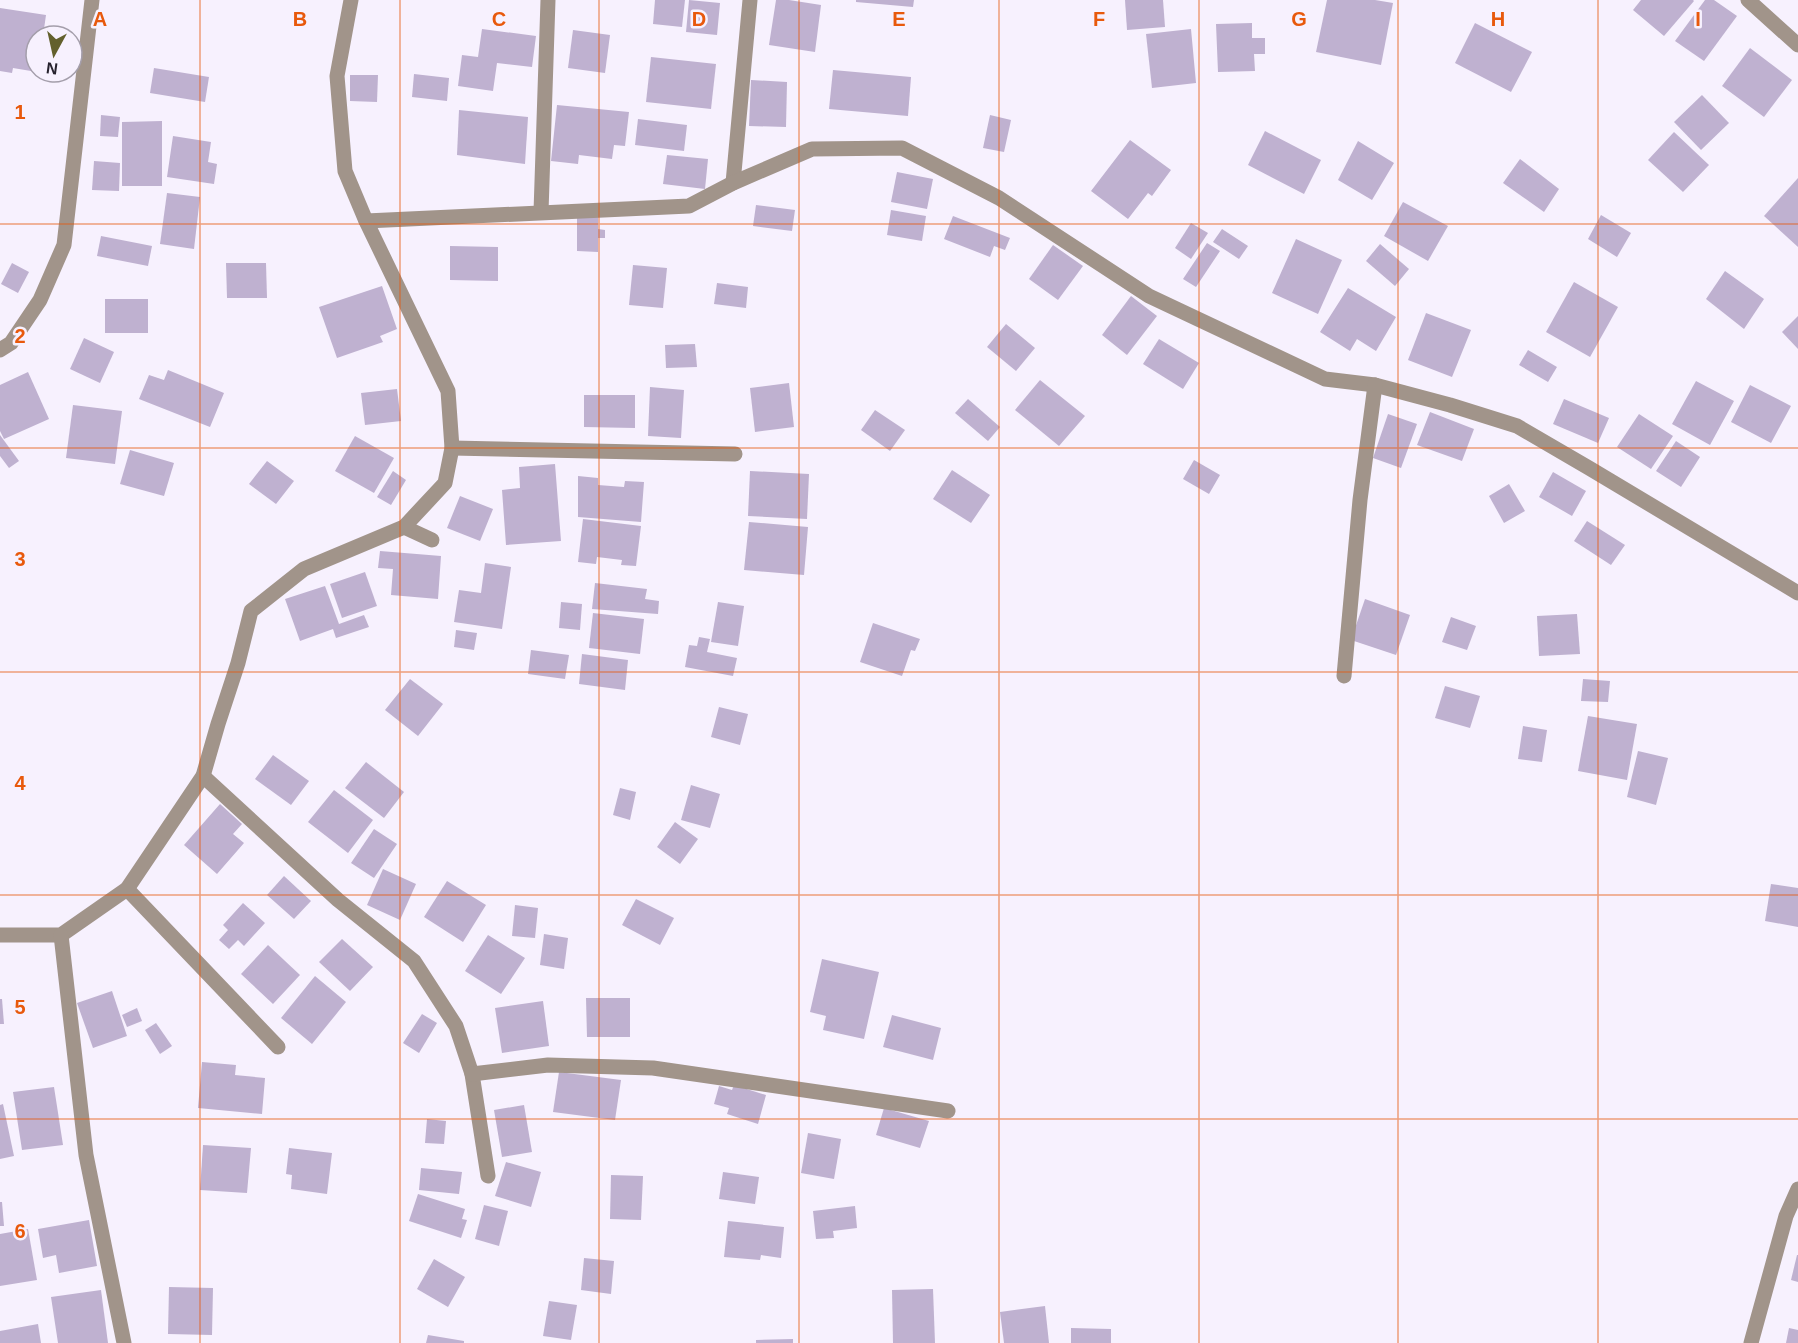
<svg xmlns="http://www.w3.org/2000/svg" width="1798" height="1343" font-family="Helvetica,sans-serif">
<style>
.building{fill:#bfb1d0}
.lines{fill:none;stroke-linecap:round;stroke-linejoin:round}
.minor{stroke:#a1948a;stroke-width:15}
.grid{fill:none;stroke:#e8590c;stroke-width:1.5;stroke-opacity:0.55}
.grid-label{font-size:20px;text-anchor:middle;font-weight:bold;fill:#e8590c;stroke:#f7f1fe;stroke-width:5;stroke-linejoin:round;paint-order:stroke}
</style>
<rect width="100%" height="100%" fill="#f7f1fe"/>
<!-- building -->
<g class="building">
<path d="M655,0H685L682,27L653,24Z"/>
<path d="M689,0L720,3L717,35L686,32Z"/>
<path d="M776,0H789L821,5L815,52L769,45Z"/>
<path d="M856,0H914L913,7L856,2Z"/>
<path d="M1125,0H1163L1165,27L1127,30Z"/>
<path d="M1327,0H1375L1393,3L1381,65L1316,52Z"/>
<path d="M1641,0H1693L1694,1L1664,36L1633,10Z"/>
<path d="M1705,0H1714L1737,16L1704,61L1675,41Z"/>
<path d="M0,8L46,15L43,36H36V57L33,56L31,71L13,68L12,73L0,71Z"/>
<path d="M1252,23V38H1265V54H1254L1255,71L1218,72L1216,24Z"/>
<path d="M1475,23L1532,52L1511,92L1455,63Z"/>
<path d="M482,29L536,36L532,67L497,63L493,91L458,86L462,55L478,57Z"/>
<path d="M1191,29L1196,83L1152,88L1146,34Z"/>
<path d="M573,30L610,35L605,73L568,68Z"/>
<path d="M1750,48L1792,80L1764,117L1722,86Z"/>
<path d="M651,57L716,64L711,109L646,102Z"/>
<path d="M154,68L209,77L205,102L150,93Z"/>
<path d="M833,70L911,77L908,116L829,109Z"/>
<path d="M414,74L449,78L447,101L412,97Z"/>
<path d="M350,75H378L377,102L350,101Z"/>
<path d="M751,80L787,82L786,127L749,126Z"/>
<path d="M1702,95L1729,123L1701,150L1674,122Z"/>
<path d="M557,105L629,112L625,146L614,145L612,159L579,155L578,164L551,161Z"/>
<path d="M459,110L528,117L525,164L457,155Z"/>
<path d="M101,115L120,117L118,137L100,136Z"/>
<path d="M990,115L1011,120L1004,152L983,148Z"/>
<path d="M638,119L687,125L684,151L635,145Z"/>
<path d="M162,121V186H122V122Z"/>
<path d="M1265,131L1321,160L1304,194L1248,165Z"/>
<path d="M1674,132L1709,165L1683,192L1648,160Z"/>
<path d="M173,136L211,142L208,162L217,164L214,184L167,177Z"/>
<path d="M1130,140L1171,170L1152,196L1148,193L1128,219L1091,191Z"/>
<path d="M1358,141L1394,163L1372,200L1338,180Z"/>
<path d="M667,155L708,159L705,189L663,184Z"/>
<path d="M1520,159L1559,189L1544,212L1503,183Z"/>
<path d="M94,161L120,163L119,191L92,190Z"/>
<path d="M897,172L933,179L927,209L891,202Z"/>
<path d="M1798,178V247L1764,216Z"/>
<path d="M167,193L200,197L194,249L160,244Z"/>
<path d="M1403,202L1448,226L1428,261L1384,236Z"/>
<path d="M756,205L795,210L792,231L753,226Z"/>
<path d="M891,210L926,216L922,241L887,235Z"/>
<path d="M1601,215L1631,233L1617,257L1588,239Z"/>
<path d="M953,216L1010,238L1005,250L994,246L990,257L944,239Z"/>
<path d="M577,217H598V229L605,230V238H598V252L577,251Z"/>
<path d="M1191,223L1208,233L1191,259L1175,248Z"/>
<path d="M1222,229L1248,246L1239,259L1213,242Z"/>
<path d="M101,236L152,246L148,266L97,256Z"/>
<path d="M1296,239L1342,260L1318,314L1272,293Z"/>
<path d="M1207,243L1220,251L1196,287L1183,279Z"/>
<path d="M1380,244L1409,269L1395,286L1366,261Z"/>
<path d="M1053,245L1083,266L1058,300L1029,279Z"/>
<path d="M450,246L498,247V281L450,280Z"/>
<path d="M12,263L29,272L18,293L1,284Z"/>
<path d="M226,263H266L267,298H227Z"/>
<path d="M633,265L667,268L663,308L629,305Z"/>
<path d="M1725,271L1764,299L1744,329L1706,299Z"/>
<path d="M1574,282L1618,307L1590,357L1546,332Z"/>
<path d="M717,283L748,287L746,308L714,304Z"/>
<path d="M382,286L397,329L380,336L383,342L337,358L319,307Z"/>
<path d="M1348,288L1396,317L1376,351L1357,339L1350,351L1320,332Z"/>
<path d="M1131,296L1157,316L1127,355L1102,335Z"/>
<rect x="105" y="299" width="43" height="34"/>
<path d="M1426,313L1471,330L1452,377L1408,360Z"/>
<path d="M1798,316V349L1782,332Z"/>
<path d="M1006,324L1035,348L1016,371L987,347Z"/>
<path d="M84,338L114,352L100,383L70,369Z"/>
<path d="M1159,339L1199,363L1183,389L1143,364Z"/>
<path d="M695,344L697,367L666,368L665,345Z"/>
<path d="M1528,350L1557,367L1548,382L1519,365Z"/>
<path d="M168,370L224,393L210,427L139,399L149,375L164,380Z"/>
<path d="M28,372L49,419L4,439L0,431V385Z"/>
<path d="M1040,380L1085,416L1059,446L1015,410Z"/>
<path d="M1696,381L1734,401L1710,445L1672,424Z"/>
<path d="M789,383L794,427L755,432L750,388Z"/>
<path d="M1750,385L1791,406L1771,443L1731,422Z"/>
<path d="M650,387L684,390L681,438L648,436Z"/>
<path d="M397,389L401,421L365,425L361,393Z"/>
<path d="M584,395H635V428L584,427Z"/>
<path d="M968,399L1000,427L988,441L955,413Z"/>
<path d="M1564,399L1609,418L1598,443L1553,424Z"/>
<path d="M73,405L122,411L115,464L66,458Z"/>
<path d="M875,410L905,430L890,451L861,430Z"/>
<path d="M1430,412L1474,429L1462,461L1417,445Z"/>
<path d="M1388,414L1417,424L1401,468L1373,458Z"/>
<path d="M1639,414L1673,436L1651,469L1617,447Z"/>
<path d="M0,435L19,461L9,468L0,456Z"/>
<path d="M355,436L394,458L374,493L335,471Z"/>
<path d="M1676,441L1700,457L1681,487L1656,471Z"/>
<path d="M130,450L174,463L164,496L120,484Z"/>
<path d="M1194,460L1220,475L1209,494L1183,479Z"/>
<path d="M267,461L294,481L276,504L249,484Z"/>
<path d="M555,464L561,541L506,545L502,490L520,488L519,467Z"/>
<path d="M952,470L990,495L971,523L933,499Z"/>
<path d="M393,471L406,480L391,505L377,497Z"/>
<path d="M750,471L809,474L807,519L748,516Z"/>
<path d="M1553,472L1586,491L1572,516L1539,497Z"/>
<path d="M578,476L598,478V485L624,487L625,481L644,482L641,522L578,517Z"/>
<path d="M1509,484L1525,511L1504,523L1489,496Z"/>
<path d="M460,496L493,509L480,541L447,528Z"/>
<path d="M583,519L641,526L636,566L621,565L622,560L597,557L596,564L578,562Z"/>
<path d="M1587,521L1625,545L1611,565L1574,541Z"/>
<path d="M749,522L808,527L804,575L744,570Z"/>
<path d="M380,551L441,556L438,599L391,595L393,569L378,568Z"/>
<path d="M485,563L511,567L502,629L454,622L459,590L481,593Z"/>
<path d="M365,572L377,606L342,618L330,584Z"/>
<path d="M595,583L647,589L645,599L659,601L658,614L592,609Z"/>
<path d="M325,586L339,624L364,615L369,627L336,638L333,629L300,641L285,599Z"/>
<path d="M1365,599L1410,615L1396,655L1351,640Z"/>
<path d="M561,602L582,604L580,630L559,628Z"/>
<path d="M718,602L744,606L738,646L711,642Z"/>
<path d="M593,613L644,619L640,654L589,648Z"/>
<path d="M1577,614L1580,654L1539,656L1537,616Z"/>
<path d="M1451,617L1476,626L1467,650L1442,642Z"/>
<path d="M873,623L920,639L915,651L911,650L902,676L860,662Z"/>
<path d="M456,630L477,633L474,650L454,647Z"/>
<path d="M699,637L710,639L707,652L737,658L733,676L685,667L689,645L697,646Z"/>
<path d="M531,650L569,655L565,679L528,674Z"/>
<path d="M582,654L628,660L625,690L579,684Z"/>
<path d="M410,679L443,704L418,736L385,710Z"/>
<path d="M1583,679L1610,681L1608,702L1581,701Z"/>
<path d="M1445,686L1480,696L1470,728L1435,718Z"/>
<path d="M719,707L748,714L740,745L711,737Z"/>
<path d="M1588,716L1637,724L1627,780L1578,771Z"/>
<path d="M1523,726L1547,730L1542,762L1518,759Z"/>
<path d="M1638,751L1668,758L1656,805L1627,797Z"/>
<path d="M273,755L309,781L291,805L255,779Z"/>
<path d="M366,762L404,792L384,818L345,788Z"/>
<path d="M691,785L720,794L710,828L681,820Z"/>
<path d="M620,788L636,792L630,820L613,815Z"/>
<path d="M334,790L373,820L348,853L308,822Z"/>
<path d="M220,804L242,824L233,834L244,843L217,874L184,845Z"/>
<path d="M675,822L698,839L680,864L657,847Z"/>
<path d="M374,829L397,844L374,878L351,863Z"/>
<path d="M383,869L416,884L400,920L367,905Z"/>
<path d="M284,876L311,901L294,919L267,895Z"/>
<path d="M447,881L486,905L463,942L424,917Z"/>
<path d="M1771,884L1798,888V927L1765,921Z"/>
<path d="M636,899L674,918L660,945L622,925Z"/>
<path d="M243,903L265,923L244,946L238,940L229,949L219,940L228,930L223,925Z"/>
<path d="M515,905L538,908L535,938L512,936Z"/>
<path d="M544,934L568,938L564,969L540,965Z"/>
<path d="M488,935L525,958L501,994L465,971Z"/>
<path d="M342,939L373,967L350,991L319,962Z"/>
<path d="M268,945L300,975L273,1004L241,974Z"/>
<path d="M822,959L879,972L864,1039L823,1030L826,1016L810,1012Z"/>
<path d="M315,976L346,1002L312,1044L281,1018Z"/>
<path d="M112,991L127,1036L93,1048L77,1003Z"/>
<path d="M586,998H630V1037H587Z"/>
<path d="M0,999H2L4,1024H0Z"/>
<path d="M543,1001L549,1046L502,1053L495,1008Z"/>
<path d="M137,1008L142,1021L127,1027L122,1015Z"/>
<path d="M422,1014L437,1023L419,1053L403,1043Z"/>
<path d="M892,1015L941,1028L933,1060L883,1047Z"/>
<path d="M156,1023L172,1046L160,1054L145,1030Z"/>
<path d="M202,1062L236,1065L235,1075L265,1078L262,1114L198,1108Z"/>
<path d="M559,1072L621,1080L615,1120L553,1112Z"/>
<path d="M734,1085L766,1095L758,1124L727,1114L729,1108L714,1104L719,1086L732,1090Z"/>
<path d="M54,1087L63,1145L22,1150L13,1092Z"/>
<path d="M3,1104L14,1156L0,1159V1105Z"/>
<path d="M524,1105L532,1152L502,1157L494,1110Z"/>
<path d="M884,1108L929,1121L920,1148L876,1135Z"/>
<path d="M427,1119L446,1121L444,1144L425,1143Z"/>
<path d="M808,1133L841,1139L834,1179L801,1173Z"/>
<path d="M203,1145L251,1148L247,1193L200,1190Z"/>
<path d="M289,1148L332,1153L327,1194L291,1189L292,1175L286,1174Z"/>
<path d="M506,1162L541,1172L531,1207L495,1196Z"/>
<path d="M421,1168L462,1172L459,1194L419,1190Z"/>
<path d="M723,1172L759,1177L755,1204L719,1199Z"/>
<path d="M611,1175L643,1176L641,1220L610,1219Z"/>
<path d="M418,1194L465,1209L462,1219L467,1220L461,1238L409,1221Z"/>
<path d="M0,1202H2L4,1226H0Z"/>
<path d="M484,1205L508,1211L499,1246L475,1239Z"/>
<path d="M855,1206L857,1228L833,1231L834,1238L816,1239L813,1211Z"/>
<path d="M89,1220L97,1266L59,1273L56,1255L43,1258L38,1229Z"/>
<path d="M728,1221L784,1227L781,1258L761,1255L760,1260L724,1257Z"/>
<path d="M28,1229L37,1280L0,1286V1234Z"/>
<path d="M1797,1255H1798V1282L1791,1280Z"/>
<path d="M584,1258L614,1261L611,1294L581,1290Z"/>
<path d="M434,1259L465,1277L448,1307L417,1289Z"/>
<path d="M169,1287L213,1288L212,1335L168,1334Z"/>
<path d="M933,1289L935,1343H893L892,1290Z"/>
<path d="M101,1290L108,1343H58L51,1297Z"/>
<path d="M549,1301L577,1305L571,1340L543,1336Z"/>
<path d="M1045,1306L1049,1343H1004L1000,1312Z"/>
<path d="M38,1324L41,1343H0V1331Z"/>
<path d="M1071,1328L1111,1329V1343H1071Z"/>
<path d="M1789,1328L1798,1330V1343H1786Z"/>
<path d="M428,1335L464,1341V1343H426Z"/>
<path d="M793,1339V1343H756V1340Z"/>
</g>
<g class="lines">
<!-- minor -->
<g class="minor">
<path d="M1748,0L1798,45"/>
<path d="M733,183L750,0"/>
<path d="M541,212L548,0"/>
<path d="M366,221L689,206L733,183L812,149L902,148L999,198L1149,296L1325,379L1375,385L1450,405L1517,426L1589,468L1798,593"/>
<path d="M0,350L11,343L40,300L64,245L92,0"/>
<path d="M452,448L735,454"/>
<path d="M404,527L432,540"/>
<path d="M1344,676L1360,500L1375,385"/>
<path d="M203,776L338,900L414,961L456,1026L472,1074L488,1176"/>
<path d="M127,889L278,1047"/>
<path d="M0,935H61L127,889L203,776L218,724L238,663L251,611L304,569L404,527L445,483L452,448L448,391L366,221L345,171L337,76L351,0"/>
<path d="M61,935L86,1155L124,1343"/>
<path d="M472,1074L548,1065L653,1068L948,1111"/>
<path d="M1751,1343L1786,1216L1798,1189"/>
</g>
</g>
<!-- grid -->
<path class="grid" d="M200,0V1343M400,0V1343M599,0V1343M799,0V1343M999,0V1343M1199,0V1343M1398,0V1343M1598,0V1343M0,224H1798M0,448H1798M0,672H1798M0,895H1798M0,1119H1798"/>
<g class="grid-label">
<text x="100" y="26">A</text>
<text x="300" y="26">B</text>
<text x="499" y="26">C</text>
<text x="699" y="26">D</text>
<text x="899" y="26">E</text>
<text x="1099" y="26">F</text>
<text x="1299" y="26">G</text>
<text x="1498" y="26">H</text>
<text x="1698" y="26">I</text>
<text x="20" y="119">1</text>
<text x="20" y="343">2</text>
<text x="20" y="566">3</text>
<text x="20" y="790">4</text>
<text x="20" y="1014">5</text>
<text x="20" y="1238">6</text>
</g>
<!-- north arrow -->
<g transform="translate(54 54) rotate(188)"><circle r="28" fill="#f7f1fe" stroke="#a49eab" stroke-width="1.5"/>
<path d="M0-4.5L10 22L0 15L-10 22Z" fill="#63602d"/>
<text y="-9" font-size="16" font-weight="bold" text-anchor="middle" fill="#27222e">N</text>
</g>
</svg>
